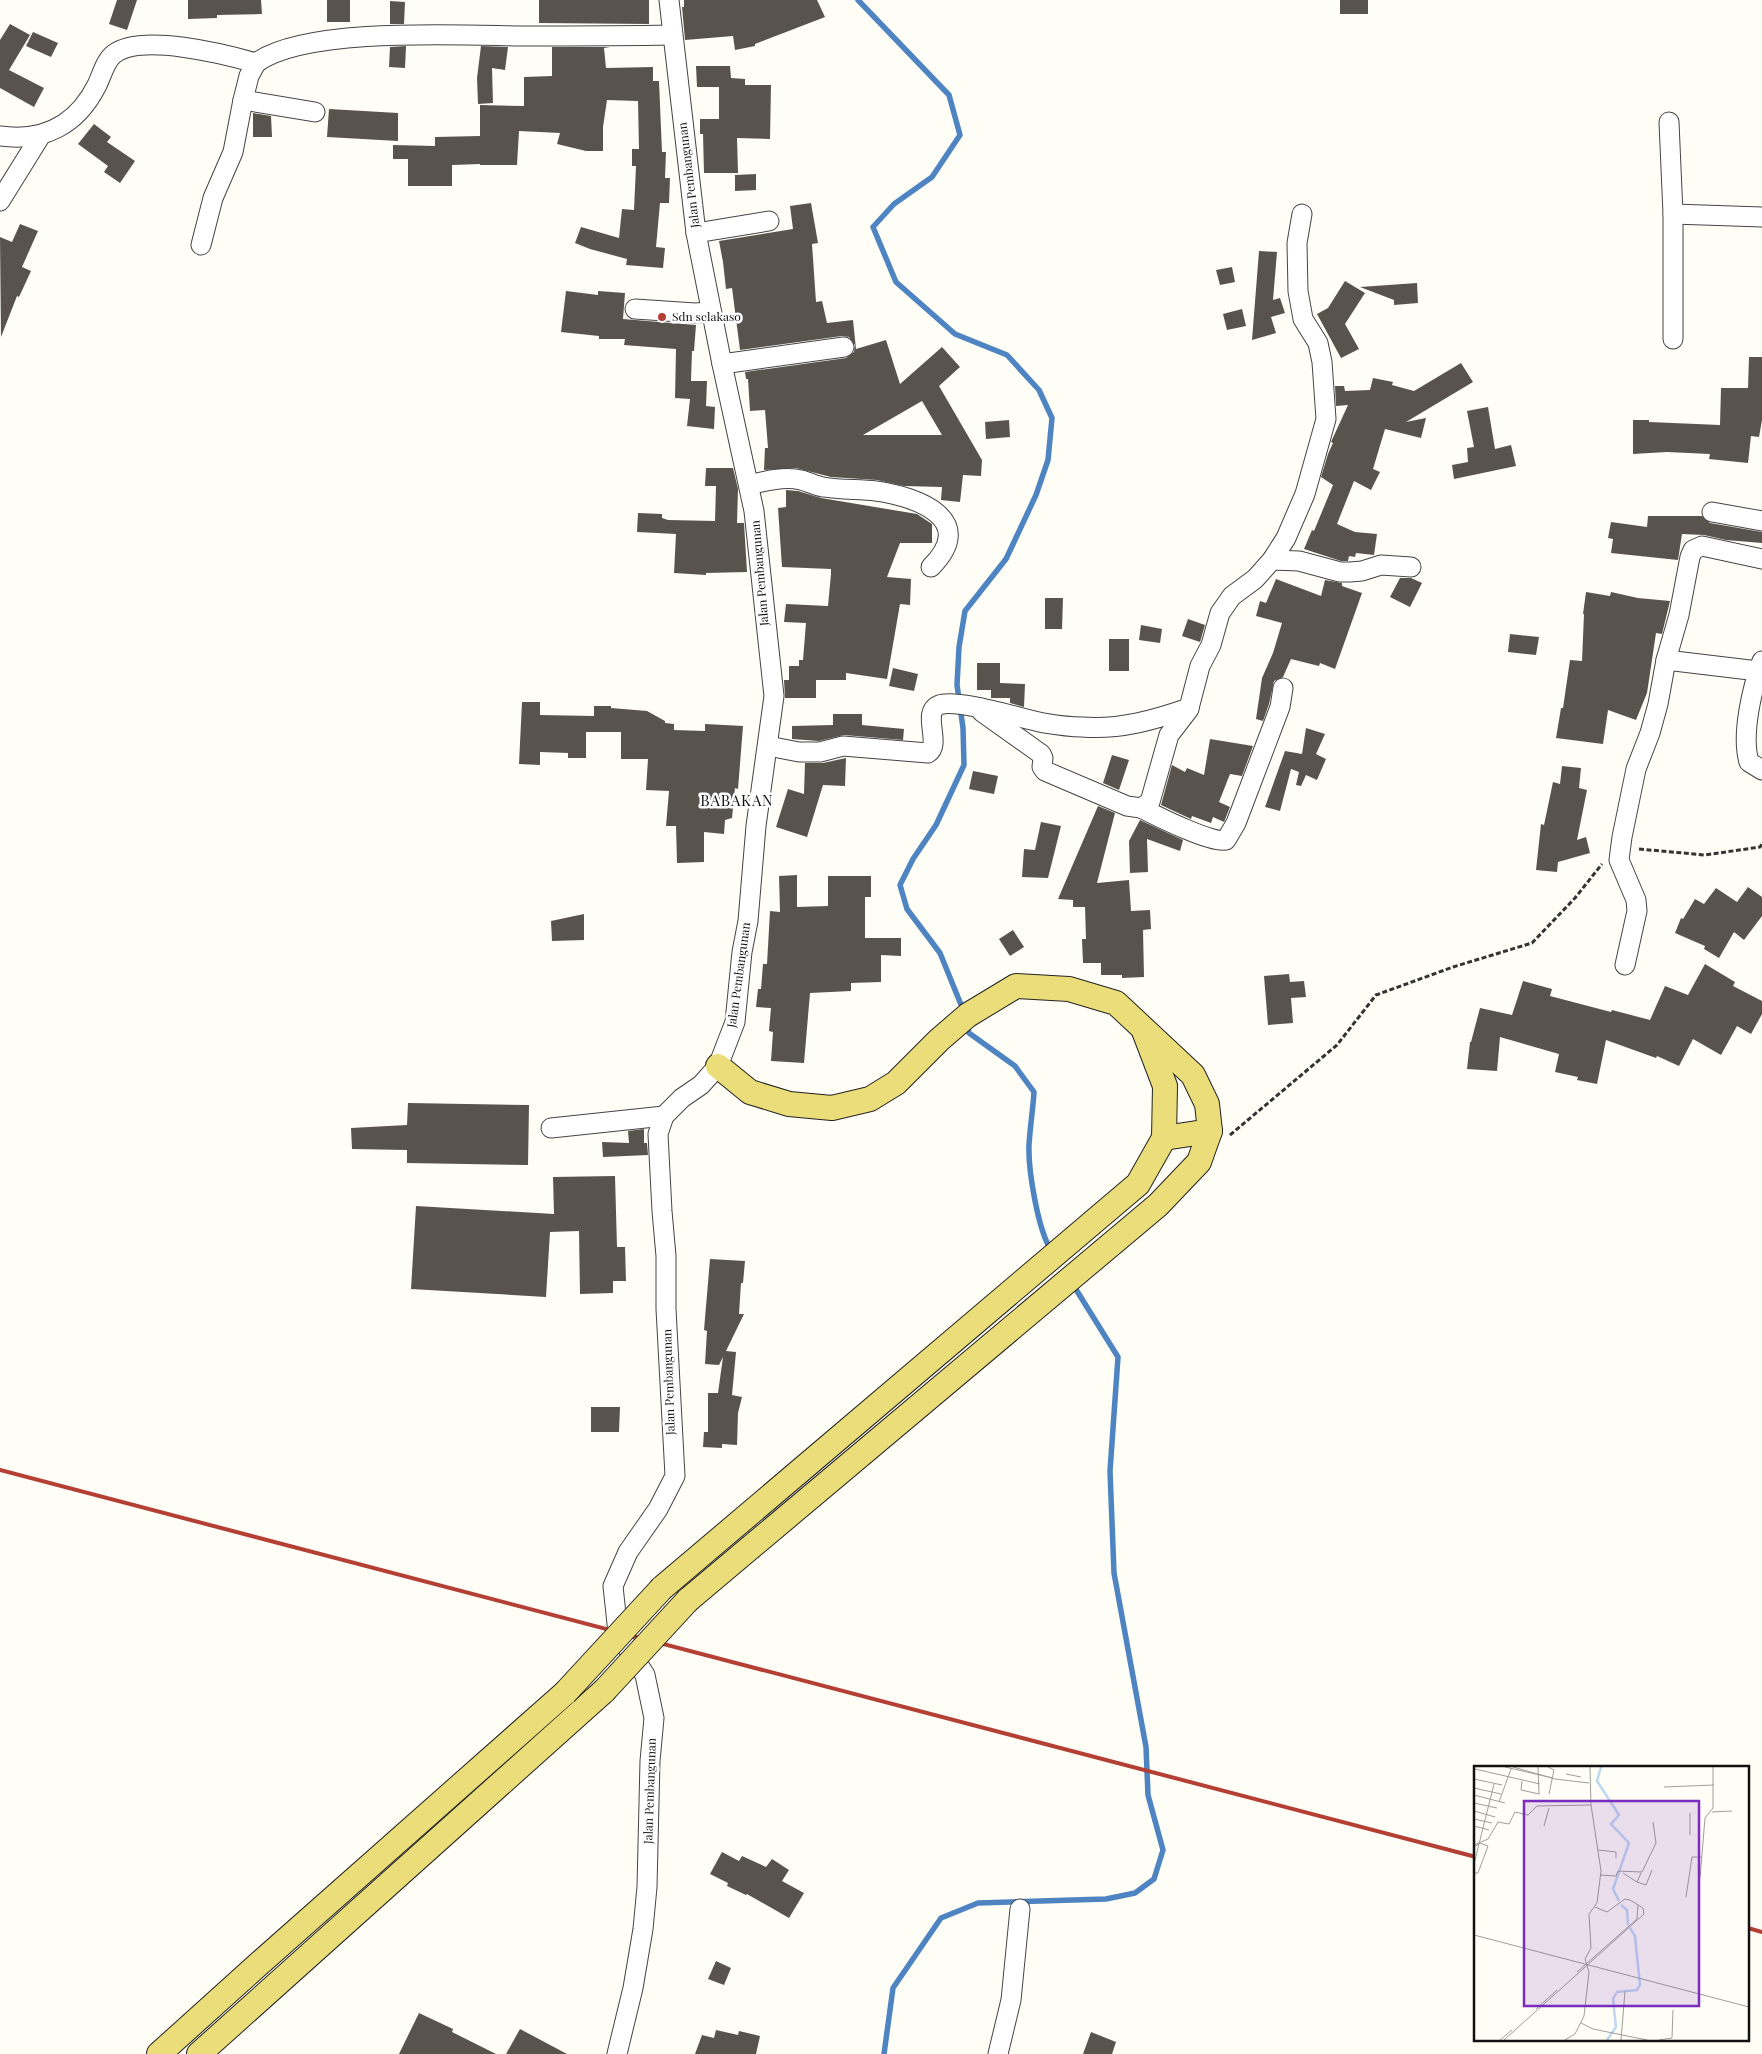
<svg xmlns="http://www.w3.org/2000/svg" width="1762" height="2054" font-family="'Playfair Display',serif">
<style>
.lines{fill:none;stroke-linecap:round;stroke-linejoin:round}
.stream{stroke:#4d84c1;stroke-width:5.5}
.building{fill:#59534e;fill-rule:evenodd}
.minor-casing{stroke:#444;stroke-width:21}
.major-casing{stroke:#222;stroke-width:26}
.path{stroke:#333;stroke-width:3;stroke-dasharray:5 2.5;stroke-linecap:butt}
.minor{stroke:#fff;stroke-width:19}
.major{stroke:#ebdd79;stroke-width:24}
.rail{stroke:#b43f35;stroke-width:4}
.major-bridge-casing{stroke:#222;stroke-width:26;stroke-linecap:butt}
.major-bridge{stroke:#ebdd79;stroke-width:24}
.poi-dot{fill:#b43f35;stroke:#fff;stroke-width:2}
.labels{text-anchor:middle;stroke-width:5;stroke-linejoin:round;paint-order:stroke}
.street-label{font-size:12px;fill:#111;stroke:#fff}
.poi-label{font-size:12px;fill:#111;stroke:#fff;text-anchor:start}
.quarter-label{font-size:15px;letter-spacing:1px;fill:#111;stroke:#fff}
.inset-river{fill:none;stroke:#bfd8f1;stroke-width:2.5}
.inset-road{fill:none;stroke:#9f9f9a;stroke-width:1}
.view{fill:#7b2cbf;fill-opacity:0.15;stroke:#7b2cbf;stroke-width:2.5}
.inset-edge{fill:none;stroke:#111;stroke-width:2.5}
</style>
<rect width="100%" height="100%" fill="#fefdf6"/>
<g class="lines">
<!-- stream -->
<g class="stream">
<path d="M858,0L949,95L960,135L932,177L894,204L873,227L896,282L955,334L1007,355L1039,390L1052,418L1048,460L1036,495L1006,559L965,611L959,647L957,685L963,728L964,765L936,825L913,859L900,885L907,909L940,953L964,1012"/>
<path d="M966,1023L969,1033L1015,1066L1034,1092C1033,1109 1030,1127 1029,1145C1028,1170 1038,1230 1051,1250"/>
<path d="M884,2054L893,1988L941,1918L978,1903L1106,1899L1135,1893L1154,1879L1163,1850L1148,1795L1146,1747L1114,1573L1110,1471L1118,1357L1072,1283"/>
</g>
</g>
<!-- building -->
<g class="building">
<path d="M117,0H137L127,30L109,24Z"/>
<path d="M188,0H261L262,14L217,15V18L188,19Z"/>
<rect x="327" y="0" width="23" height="22"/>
<path d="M539,0H649V24L539,23Z"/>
<path d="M684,0H817L825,17L755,44V46L735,50L733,36L685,40L682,7H684Z"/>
<rect x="1340" y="0" width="28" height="14"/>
<path d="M390,1L405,2L404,24H390Z"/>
<path d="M10,24L30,35L9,70L44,88L34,107L0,88V40Z"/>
<path d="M33,32L58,43L51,57L26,46Z"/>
<path d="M406,46L405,68L389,67L390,47Z"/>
<path d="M481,46L508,47L505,70L492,68L493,103L478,104L477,78Z"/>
<path d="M552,47H610L604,48L606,68L653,67V81H659L662,152H666L665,178H670L669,203H660L656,247L665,248L663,268L626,265L627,259L590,249L575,243L581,227L619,238L622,209L634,210L636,166H632V149H639L638,101L607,100L603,127V151H586L557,144L560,133L519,131L517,165H480V164L452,165V186H408V159H393V145L435,146V137L480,136V105L524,106V77L552,76Z"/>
<path d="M696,66H730L731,78L745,79V85H771L770,139L737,138L738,173H704L703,134H700V119H719V87H697Z"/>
<path d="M329,109L398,113V141L327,137Z"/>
<path d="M253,113L271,116L272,137H253Z"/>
<path d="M94,124L111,137L107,142L135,161L120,183L104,172L108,166L78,144Z"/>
<path d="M756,174V190L735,191V175Z"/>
<path d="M811,203L818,243L812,244L816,302L822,301L827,323L853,320L856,349L886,340L900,384L942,347L960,367L939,386L982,460L981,476L963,475L960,502L941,500L942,487L904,486L877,480L831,477L796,468L764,470L765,448H768L765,410L750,411L748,379H746L745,372L846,358L854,352L855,345L849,337L842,336L740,350L732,288L726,289L723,262L719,241L793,229L790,206ZM922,401L942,435H863Z"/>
<path d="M20,224L38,231L22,267L31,271L19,297L17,296L1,337L0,237L12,242Z"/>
<path d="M1259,251L1277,252L1273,300L1280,298L1285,313L1271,317L1276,333L1252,340Z"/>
<path d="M1232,267L1235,282L1220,285L1216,270Z"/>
<path d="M1345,281L1365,293L1345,324L1359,349L1341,358L1317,314L1328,308Z"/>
<path d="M1417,283L1418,303L1394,305V300L1360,287Z"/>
<path d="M566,291L598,295V291L625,293L623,319L696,325L694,351H692L691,381H707L706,406L715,407L714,429L687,426L690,399L675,398L676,349L624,345L625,339H599V336L561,332Z"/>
<path d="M1242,309L1246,326L1227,330L1223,314Z"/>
<path d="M1749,357H1762V420L1759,437L1751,436L1748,463L1709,459L1710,454L1667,452L1633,454V420H1649V422L1720,425L1721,388H1748Z"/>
<path d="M1461,363L1473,382L1406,422L1426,418L1421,438L1385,429L1373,469L1380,472L1371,490L1354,481L1337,524L1355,532L1377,534L1374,555L1356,553L1355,557L1349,556L1348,561H1341L1304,549L1312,530L1314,531L1333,485L1321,477L1328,454L1333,443L1331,442L1348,405L1336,406L1335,386H1344L1345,391L1370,390L1373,378L1393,382L1392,385L1414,391Z"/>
<path d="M1488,407L1495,449L1511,445L1516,466L1454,479L1452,465L1468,462L1467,448L1474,447L1467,411Z"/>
<path d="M1009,420L1010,437L986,439L985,422Z"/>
<path d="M706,468H733L738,489L737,523H744L747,572L706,573V575L674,573L676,534L637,532L638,513L662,514V518L668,520L715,521L716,486H705Z"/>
<path d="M786,490L798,491L821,498L917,514L932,524V543H900L887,577L911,579L910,605L900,604L887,679L846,673V680H816V698H785L784,680H789V666H799V660H803L806,623L784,622L786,604L828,606L831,574V569L782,567L778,508L786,507Z"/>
<path d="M1648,516H1702L1710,523L1762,532V543L1726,540L1704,535L1682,534L1678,560L1611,553L1613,539L1608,538L1611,522L1647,527Z"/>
<path d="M1400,578H1411L1422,583L1410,607L1390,597Z"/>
<path d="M1276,579L1321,596L1325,580L1342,583V586L1362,593L1335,669L1320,663L1319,666L1291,659L1283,677L1274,681L1269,704L1263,721L1256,719L1262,678L1273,653L1282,623L1256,616L1260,601L1266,603Z"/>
<path d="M1586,592L1610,596L1611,592L1638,598L1670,601L1662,634L1656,633L1647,693L1636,720L1608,710L1603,744L1556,738L1561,708H1563L1570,660L1582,661L1584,614H1583Z"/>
<path d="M1045,598H1063L1062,629H1045Z"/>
<path d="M1188,619L1205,625L1200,642L1182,636Z"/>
<path d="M1141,625L1162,629L1160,643L1139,640Z"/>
<path d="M1510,634L1539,637L1536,655L1508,652Z"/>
<rect x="1109" y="639" width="20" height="32"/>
<path d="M977,663H1000V683L1025,684L1024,707L1010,703V698H991V690H977Z"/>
<path d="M893,668L918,674L914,691L889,686Z"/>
<path d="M522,702H540V715L594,716V706H611V708L647,711L665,721V723L674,724V730L705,731V724L743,726L738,789L735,788L732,818L725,820L724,834L704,832V862L677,863L676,826H666L669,791L646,790L648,759H621V732H586V758H568V753L540,752V765L519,764Z"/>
<path d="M833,714H862V725L904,729L903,740L844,735L819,741L792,739V726L833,725Z"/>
<path d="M1306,728L1325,734L1316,754L1326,759L1317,780L1306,775L1301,786L1296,785L1299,772L1291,769L1280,811L1265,807L1285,751L1302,754Z"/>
<path d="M1210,739L1253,746L1242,776L1230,774L1219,802L1230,807L1224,822L1213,817L1211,823L1192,816L1191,819L1161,805L1172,765L1185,772L1187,768L1204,775Z"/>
<path d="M1112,755L1129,760L1119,790L1103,783Z"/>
<path d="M846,758L845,786L823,785L807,837L776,827L788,789L804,794L805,763H823Z"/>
<path d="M1562,766L1581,768L1579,788L1587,790L1577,840L1586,837L1590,853L1558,862L1557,872L1536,870L1541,824L1544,825L1553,782L1560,784Z"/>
<path d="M973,771L998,776L994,794L969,789Z"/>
<path d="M1098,806L1115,813L1097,883L1129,880L1131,911L1150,910L1151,929L1143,930L1144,977L1122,978V975H1101V963H1083L1082,939H1086L1085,907H1073V900L1058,899Z"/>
<path d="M1140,820L1183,840L1180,851L1147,839L1148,872L1130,873L1129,841Z"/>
<path d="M1041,822L1061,826L1048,878L1022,877L1024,849L1035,850Z"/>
<path d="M797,875V907L828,906V876H871V897H865V938H901V956L881,955V982L851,983V991L810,993L804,1063L771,1061L773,1032L769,1031L771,1008L756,1007L758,989H761L763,964H767L770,911L780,912L779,876Z"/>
<path d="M1748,887L1762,897V916L1744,940L1734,932L1719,958L1704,949L1705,946L1675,933L1681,918L1683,919L1695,899L1704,904L1716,888L1737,902Z"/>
<path d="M584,914V940L552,941L551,921Z"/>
<path d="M1013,930L1024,947L1010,956L999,939Z"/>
<path d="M1705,964L1735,982L1733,986L1762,1001V1014L1751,1034L1737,1026L1721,1055L1693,1039L1679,1066L1657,1056L1656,1058L1606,1040L1597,1084L1577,1080L1578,1077L1555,1072L1559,1054L1500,1037L1497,1071L1467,1069L1470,1042H1471L1480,1008L1512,1015L1523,981L1552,989L1550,996L1611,1012L1612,1010L1650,1020L1665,986L1688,995Z"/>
<path d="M1289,974L1290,982L1304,981L1306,997L1291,998L1293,1023L1268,1025L1264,976Z"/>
<path d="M408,1103L529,1105L528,1165L407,1163V1150L352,1149L351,1128L407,1125Z"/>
<path d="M644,1129V1143H647L648,1155L603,1157L602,1142L629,1143L628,1131Z"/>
<path d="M615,1176L617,1247H625L626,1281H613V1293L580,1294L579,1231L550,1232L546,1297L411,1289L416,1206L554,1214L553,1177Z"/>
<path d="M710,1259L745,1261L743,1283H741L739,1314H744L726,1351L736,1352L732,1395L742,1397L738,1413L737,1445L722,1444V1448L703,1447L704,1432H708V1393H718L723,1357L719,1365L705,1364L707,1331L704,1330Z"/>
<path d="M591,1407H620L619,1432H591Z"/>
<path d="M722,1852L739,1861L742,1856L766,1867L772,1859L789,1870L782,1881L804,1893L789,1918L747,1894L746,1895L727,1886L728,1883L710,1874Z"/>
<path d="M716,1961L731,1968L724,1985L708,1979Z"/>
<path d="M419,2013L453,2029L452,2032L496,2054H399Z"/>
<path d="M520,2029L567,2054H506Z"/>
<path d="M716,2030L738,2035L739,2031L760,2036L756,2054H695L702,2035L714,2038Z"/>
<path d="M1091,2032L1116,2042L1112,2054H1083Z"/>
</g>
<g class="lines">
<!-- minor casing -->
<g class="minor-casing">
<g id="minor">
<path d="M243,100L315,112"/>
<path d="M1669,122L1673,214V339"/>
<path d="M0,136C44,142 77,125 97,85C102,75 105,61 114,54C141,33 224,54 256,63C304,27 458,35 521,36C571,36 622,36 672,35"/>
<path d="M0,201L41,135"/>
<path d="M1673,214L1762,217"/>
<path d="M696,233L769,221"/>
<path d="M201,245L213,198L233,152L243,100L249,76L256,63"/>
<path d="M635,309L695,313L711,312"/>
<path d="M722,364L844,347"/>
<path d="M749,485C765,481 785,476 801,480C809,482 816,486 823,487C841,490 859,489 876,491C919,497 978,520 931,567"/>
<path d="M1712,512L1762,521"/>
<path d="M1272,560L1299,561L1340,572H1350L1362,571L1381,565L1411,567"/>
<path d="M1666,660L1758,671"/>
<path d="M1762,661C1752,688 1741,735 1749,762L1762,770"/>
<path d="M982,712L1041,754L1043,758L1042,767L1045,771L1127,806L1141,808L1150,802L1169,735L1189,709"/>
<path d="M768,746L799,752H820L843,746L928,753C942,744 921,712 939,705C957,698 1022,719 1044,723C1056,725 1069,727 1082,727C1120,730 1154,720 1189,708L1200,666L1211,645L1220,613L1232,596L1255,579L1272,560L1286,538L1305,494L1326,419L1322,362L1318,343L1303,319L1298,291L1297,243L1302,214"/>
<path d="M1141,808C1155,815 1214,845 1226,840L1236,823L1280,707L1283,688"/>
<path d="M1625,965L1637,911L1636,900L1619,860L1622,837L1636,769L1650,733L1658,704L1666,660L1679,615L1690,557L1693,550L1702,546L1762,559"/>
<path d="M551,1128L664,1116"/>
<path d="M617,2054L633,1988L643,1929L647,1887L650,1761L654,1718L645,1675L618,1633L613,1586L628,1552L658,1509L675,1476L666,1309V1256L662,1211L658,1134L664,1116L682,1098L701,1085L718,1066L735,1022L742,952L748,921L756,826L774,696L754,511L722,364L696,233L669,0"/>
<path d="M998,2054L1011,2000L1020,1909"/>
</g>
</g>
<!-- major casing -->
<g class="major-casing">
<g id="major">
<path d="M1164,1138L1210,1131"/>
<path d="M662,1588L1138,1184L1164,1138L1165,1086L1144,1031"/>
<path d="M688,1600L1158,1205L1199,1162L1210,1131L1207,1104L1193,1075L1116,1003L1069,989L1016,986L968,1015L939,1040L896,1083L870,1099L832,1108L789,1104L750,1092L718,1066"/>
<path d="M159,2054L261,1962L565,1693"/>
<path d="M199,2054L604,1691"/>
</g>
</g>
<!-- path -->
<g class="path">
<path d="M1639,849L1705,855L1760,847L1762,844"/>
<path d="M1230,1135L1337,1045L1376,995L1453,967L1532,943L1575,898L1602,864"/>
</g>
<!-- minor -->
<use href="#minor" class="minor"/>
<!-- major -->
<use href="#major" class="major"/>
<!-- rail -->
<g class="rail">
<path d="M0,1470L1476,1857"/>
<path d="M1748,1928L1762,1932"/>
</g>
<!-- major-bridge casing -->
<g class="major-bridge-casing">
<g id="major-bridge">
<path d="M604,1691L688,1600"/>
<path d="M565,1693L662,1588"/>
</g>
</g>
<!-- major-bridge -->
<use href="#major-bridge" class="major-bridge"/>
</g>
<!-- markers -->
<circle class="poi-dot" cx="662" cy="317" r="5"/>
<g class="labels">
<!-- street labels -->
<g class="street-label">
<text transform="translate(689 175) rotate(-97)" y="4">Jalan Pembangunan</text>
<text transform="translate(760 573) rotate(-95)" y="4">Jalan Pembangunan</text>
<text transform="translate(739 975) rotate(-82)" y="4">Jalan Pembangunan</text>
<text transform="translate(669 1382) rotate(-92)" y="4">Jalan Pembangunan</text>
<text transform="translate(650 1791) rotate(-88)" y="4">Jalan Pembangunan</text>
</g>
<!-- poi labels -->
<g class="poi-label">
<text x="672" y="321">Sdn selakaso</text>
</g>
<!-- quarter labels -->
<g class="quarter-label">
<text x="737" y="806">BABAKAN</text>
</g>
</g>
<!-- overview -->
<g transform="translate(1474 1766)">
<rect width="275" height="275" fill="#fefdf6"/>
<path class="inset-river" d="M127,1L123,15L145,49L137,58L155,77L139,123L145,135M147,139L153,144L154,159M133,274L142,261L139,233L143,226L163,224L166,219L161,170L156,162"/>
<path class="inset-road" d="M31,1L79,12M39,1L81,13L115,17M74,1L80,4L75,28M1,3L66,18M92,8L107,11M0,13L28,19M48,15L47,24L65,28L64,1M190,21L240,19M0,22L27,28M0,29L31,37M25,36L37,3M0,37L23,42M0,45L21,51M238,46L258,45M216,47V69M0,53L18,57M0,60L15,64M70,60L75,42M0,79L14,73L24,56L35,58L41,46L54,49L63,40L117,39M0,81L6,77L14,80L4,107H0M124,84L142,86V92M0,98L20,18M149,107L163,116L167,107M126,109L142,110L144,105L168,106L182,77L179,56M226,112L231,52L239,42V1M163,116L172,119L178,104M212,131L218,91H228M0,169L275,241M103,206L163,153L164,139M62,243L83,224M107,257L119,263L173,274M26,274L38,264M30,274L170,148L169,142L156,134L151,133L133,146L121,141M91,274L101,268L110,250L115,206L111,193L117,182L115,148L123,137L127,105L117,39L116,1M147,274L151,225M185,274L198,272L199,244"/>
<path class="view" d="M50,35H225V240H50Z"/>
<rect width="275" height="275" class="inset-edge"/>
</g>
</svg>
